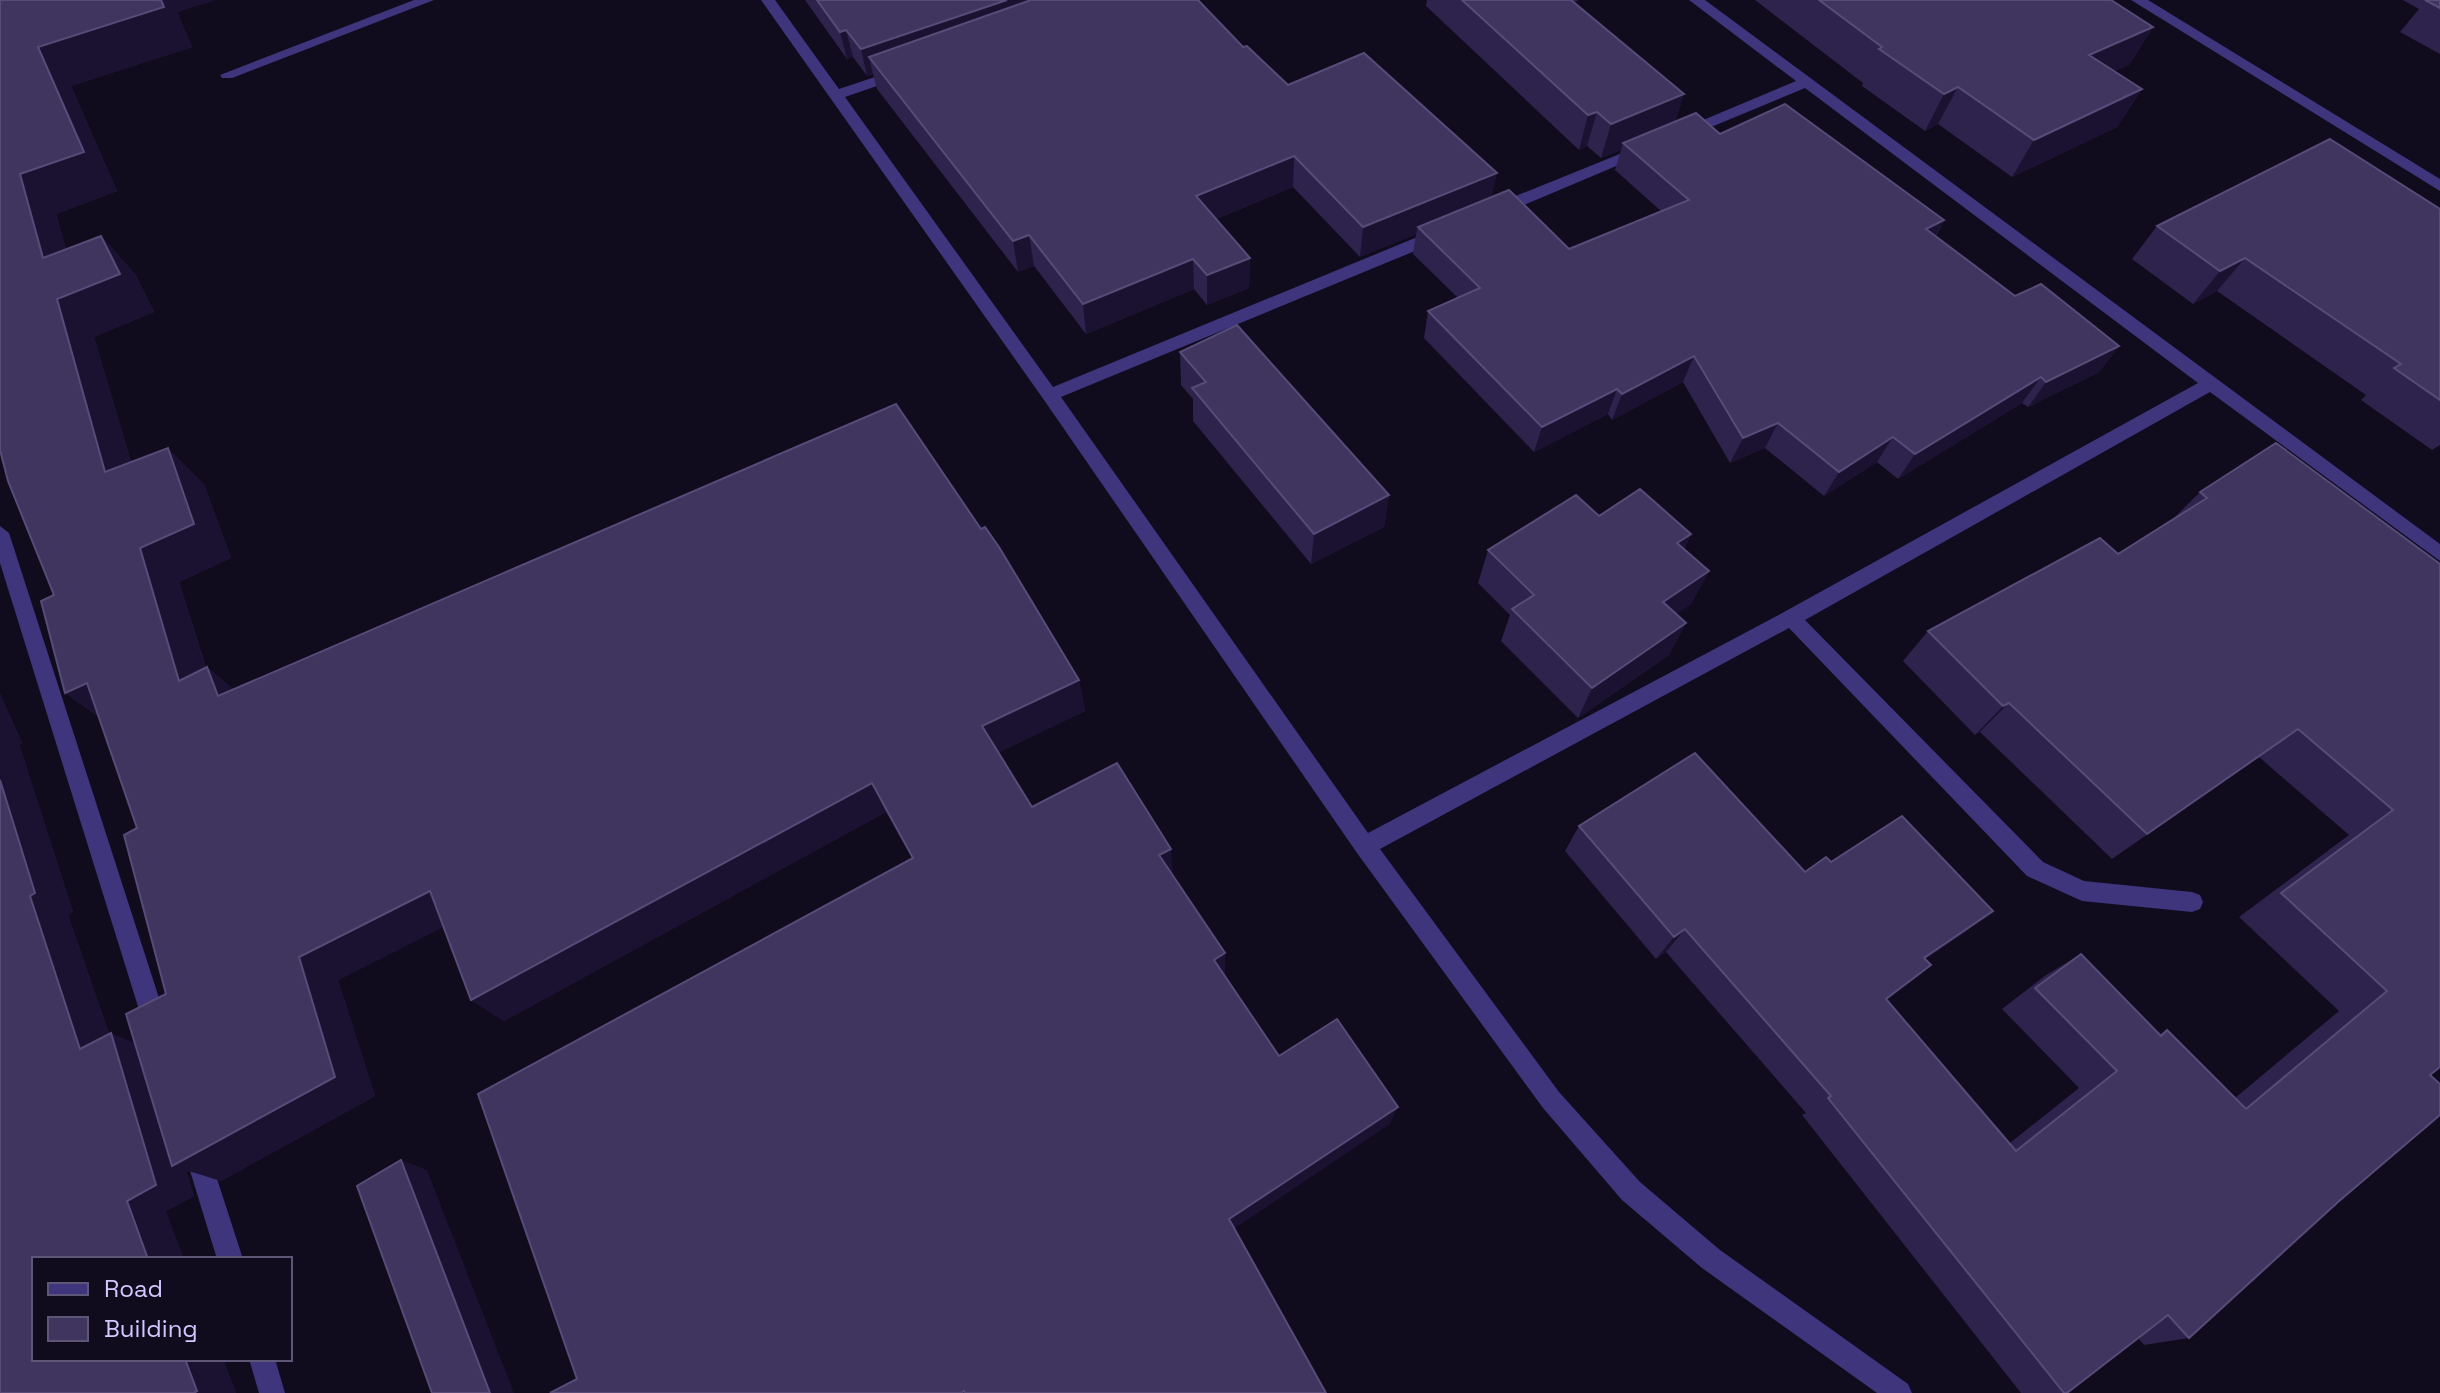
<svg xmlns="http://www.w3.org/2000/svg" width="2440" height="1393" font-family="'Space Grotesk',sans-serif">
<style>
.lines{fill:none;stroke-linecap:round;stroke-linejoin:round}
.lane{fill:#3e357d;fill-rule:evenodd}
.street{fill:#3e357d;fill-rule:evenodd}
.wall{fill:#2e234c}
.shaded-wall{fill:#1b1231}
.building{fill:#40355f;stroke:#574c78;stroke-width:2}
</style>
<rect width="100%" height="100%" fill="#100b1d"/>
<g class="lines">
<!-- lane -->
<g class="lane">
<path d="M414,0H434L232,78H222L220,75Z"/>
<path d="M2131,0H2148L2440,179V191Z"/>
</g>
<!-- street -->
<g class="street">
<path d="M761,0H775L839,89L896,70H906V76L845,97L1053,387L1432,231H1444V239L1061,397L1368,833L1784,612L2198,383L1805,88L1687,137H1677V131L1796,81L1689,0H1705L2440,544V561L2210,392L1805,620L2043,862L2084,881L2192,892L2200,895L2203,902L2200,909L2192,912L2082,901L2027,876L1789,628L1380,849L1559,1092L1640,1182L1720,1250L1908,1384L1912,1393H1877L1702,1268L1622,1200L1543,1108L1357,853L1044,400Z"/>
<path d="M1642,145L1647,147V153L1503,214H1491L1489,210L1491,206Z"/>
<path d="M0,526L9,533L169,1029L165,1037L157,1040L149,1037L145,1029L0,563Z"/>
<path d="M196,1139L205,1142L208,1151L243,1259H217L184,1151L187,1142Z"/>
<path d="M249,1359H275L285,1393H259Z"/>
</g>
</g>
<!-- wall -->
<g class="wall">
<path d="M0,0H215L177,12L192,47L71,86L117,191L56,214L66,249L101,236L135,274L154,312L94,337L131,462L204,484L231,558L179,582L206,668L207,667L234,690L1079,680L1085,711L999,752L1032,807L1173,875L1225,976L1279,1056L1390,1124L577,1379L912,858L886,812L504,1021L471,1000L443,927L338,980L375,1096L221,1181L186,1170L194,1196L166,1211L34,1359H223L236,1393H0V694L22,743L19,744L73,912L68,915L109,1034L135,1043L166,994L137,828L98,716L65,693L54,595Z"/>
<path d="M805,0H1198L1243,47L1288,85L1491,197L1569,249L1661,211L1615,170L1621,150L1601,158L1587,146L1579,150L1426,6L1427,0H1579L1574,2L1684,94L1675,122L1720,134L1944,220L1936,236L2015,296L2119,346L2099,372L2028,407L2022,403L1898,479L1877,462L1824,496L1765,448L1730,463L1683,382L1612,420L1608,414L1534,452L1424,338L1428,311L1458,298L1413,254L1416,234L1360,257L1293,187L1216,219L1250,258L1249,288L1207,305L1194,289L1086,334L1034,266L1018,272L877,89L873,74L867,76L853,57L847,59Z"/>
<path d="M1755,0H2111L2153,27L2129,65L2114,71L2142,89L2117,127L2012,177L1938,124L1925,131L1862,86L1863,83Z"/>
<path d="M2403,0H2440V54L2400,32L2419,9Z"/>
<path d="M2440,209V445L2432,450L2361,400L2366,395L2217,291L2193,304L2132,259L2157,226Z"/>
<path d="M1180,352L1389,495L1384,527L1311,564L1193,421V399L1181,385Z"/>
<path d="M2200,492L2440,564L2430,1075L2338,1202L2189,1338L2144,1345L2138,1338L2067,1393H2021L1802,1115L1806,1113L1666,952L1656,959L1565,851L1579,826L1805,872L1831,862L1993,911L1925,959L1886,999L2010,1143L2079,1088L2002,1009L2046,975L2081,954L2160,1034L2167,1030L2235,1098L2339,1011L2239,917L2349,835L2259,757L2112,859L1980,732L1975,735L1903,661L1928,631L2118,554L2173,519Z"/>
<path d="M1599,516L1691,534L1684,549L1709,571L1691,604L1676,614L1686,623L1669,655L1578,718L1501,641L1510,615L1478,583L1488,550Z"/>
</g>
<!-- shaded-wall -->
<g class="shaded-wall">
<path d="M161,0H215L177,12L192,47L71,86L117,191L56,214L78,290L101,236L135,274L154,312L94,337L144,507L105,472L20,174L38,47Z"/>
<path d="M1007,0H1090L869,57L873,74L867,76L861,49Z"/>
<path d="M2153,27L2129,65L2066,92L2089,55Z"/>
<path d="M846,30L853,57L847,59L840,32Z"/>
<path d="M1958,87L1938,124L1925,131L1944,94Z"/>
<path d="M2142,89L2117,127L2012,177L2034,140Z"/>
<path d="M1684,94L1673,129L1623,143L1621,150L1601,158L1611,124Z"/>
<path d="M1597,112L1587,146L1579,150L1588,115Z"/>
<path d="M1294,156L1293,187L1196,227V196Z"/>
<path d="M1497,173L1490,204L1418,227L1416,234L1360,257L1363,227Z"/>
<path d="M1944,220L1929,247L1926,229Z"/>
<path d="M1029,235L1034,266L1018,272L1013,241Z"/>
<path d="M1250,258L1249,288L1207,305V275Z"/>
<path d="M2245,258L2217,291L2193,304L2220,271Z"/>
<path d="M1193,259L1194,289L1086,334L1083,304Z"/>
<path d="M2119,346L2099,372L2028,407L2046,382Z"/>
<path d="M1694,356L1683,382L1612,420L1622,394Z"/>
<path d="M2041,377L2022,403L1898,479L1915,454Z"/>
<path d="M1617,389L1608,414L1534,452L1542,427Z"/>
<path d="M1778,423L1765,448L1730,463L1743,438Z"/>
<path d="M1893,437L1877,462L1824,496L1839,472Z"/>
<path d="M168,448L204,484L231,558L179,582L219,712L179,681L140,548Z"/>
<path d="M1389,495L1384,527L1311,564L1314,534Z"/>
<path d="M1691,534L1674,567L1677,543Z"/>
<path d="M1709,571L1691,604L1647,635L1663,602Z"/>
<path d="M1686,623L1669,655L1578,718L1592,688Z"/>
<path d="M207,667L245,699L218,696Z"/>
<path d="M1079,680L1085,711L992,756L982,726Z"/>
<path d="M87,683L109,723L65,693Z"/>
<path d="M0,694L22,743L19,744L73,912L68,915L119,1064L80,1049L30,896L0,780Z"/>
<path d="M2009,703L1980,732L1975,735L2003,706Z"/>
<path d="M872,783L886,812L504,1021L471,1000Z"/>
<path d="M1171,849L1173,875L1159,855Z"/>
<path d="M430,891L463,917L338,980L375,1096L221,1181L186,1170L194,1196L166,1211L184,1259H148L127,1201L111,1033L148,1049L299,957Z"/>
<path d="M1993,911L1963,934L1896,980L1924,958Z"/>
<path d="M1685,929L1666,952L1656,959L1674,937Z"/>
<path d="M1225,953V976L1214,960Z"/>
<path d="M1398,1107L1390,1124L1229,1232V1219Z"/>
<path d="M401,1160L427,1170L514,1393H490Z"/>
<path d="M185,1359H223L236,1393H194Z"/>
</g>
<!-- building -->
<g class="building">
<path d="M0,0H161L164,7L38,47L84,152L20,174L43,258L101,236L120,274L57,299L105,472L168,448L194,524L140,548L179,681L207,667L218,696L896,404L981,529L985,527L999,547L1079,680L982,726L1032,807L1117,763L1171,849L1159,855L1225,953L1214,960L1279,1056L1337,1019L1398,1107L1229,1219L1326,1393H965L964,1391L961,1393H550L577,1379L478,1094L913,858L872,783L471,1000L430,891L299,957L335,1077L172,1166L126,1014L166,994L124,835L137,828L87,683L65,693L41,601L54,595L8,481L0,450Z"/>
<path d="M817,0H1007L861,49L846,30L840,32Z"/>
<path d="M1031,0H1198L1243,47L1247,46L1288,85L1364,53L1497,173L1363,227L1294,156L1196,196L1250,258L1207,275L1193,259L1083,304L1029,235L1013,241L869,57Z"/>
<path d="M1462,0H1571L1684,94L1611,124L1597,112L1588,115Z"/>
<path d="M1819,0H2111L2153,27L2089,55L2142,89L2034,140L1958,87L1944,94L1879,49L1882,47Z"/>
<path d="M2425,0H2440V8Z"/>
<path d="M1785,104L1944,220L1926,229L2015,296L2041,284L2119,346L2046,382L2041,377L1915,454L1893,437L1839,472L1778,423L1743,438L1694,356L1622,394L1617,389L1542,427L1428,311L1480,288L1418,227L1509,190L1569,249L1689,200L1623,143L1696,113L1720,134Z"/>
<path d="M2330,139L2440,209V400L2394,368L2401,364L2245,258L2220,271L2157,226Z"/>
<path d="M1237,325L1389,495L1314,534L1192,388L1206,382L1180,352Z"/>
<path d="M2276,443L2440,564V1067L2430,1075L2440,1084V1115L2338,1202L2189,1338L2168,1315L2067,1393H2064L1828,1098L1831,1096L1685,929L1674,937L1579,826L1695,753L1805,872L1826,857L1831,862L1902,816L1993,911L1924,958L1931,965L1886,999L2016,1151L2117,1071L2035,988L2081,954L2161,1036L2167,1030L2246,1109L2387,991L2281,893L2393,810L2298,729L2147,834L2009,703L2003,706L1928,631L2100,538L2118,554L2207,498L2200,492Z"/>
<path d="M1640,489L1691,534L1677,543L1709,571L1663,602L1686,623L1592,688L1512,609L1534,595L1488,550L1576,495L1599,516Z"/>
<path d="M0,780L35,893L30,896L80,1049L111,1033L156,1185L127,1201L148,1259H34V1359H185L197,1391L194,1393H0Z"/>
<path d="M401,1160L490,1393H432L357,1186Z"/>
</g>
<!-- legend -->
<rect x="32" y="1257" width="260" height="104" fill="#100b1d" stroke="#5e5677" stroke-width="2"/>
<rect x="48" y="1283" width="40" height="12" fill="#3e357d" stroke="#5e5677" stroke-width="2"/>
<text x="104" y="1297" font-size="24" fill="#d2c7ff">Road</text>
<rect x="48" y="1317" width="40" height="24" fill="#40355f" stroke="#5e5677" stroke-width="2"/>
<text x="104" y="1337" font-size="24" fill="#d2c7ff">Building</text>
</svg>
